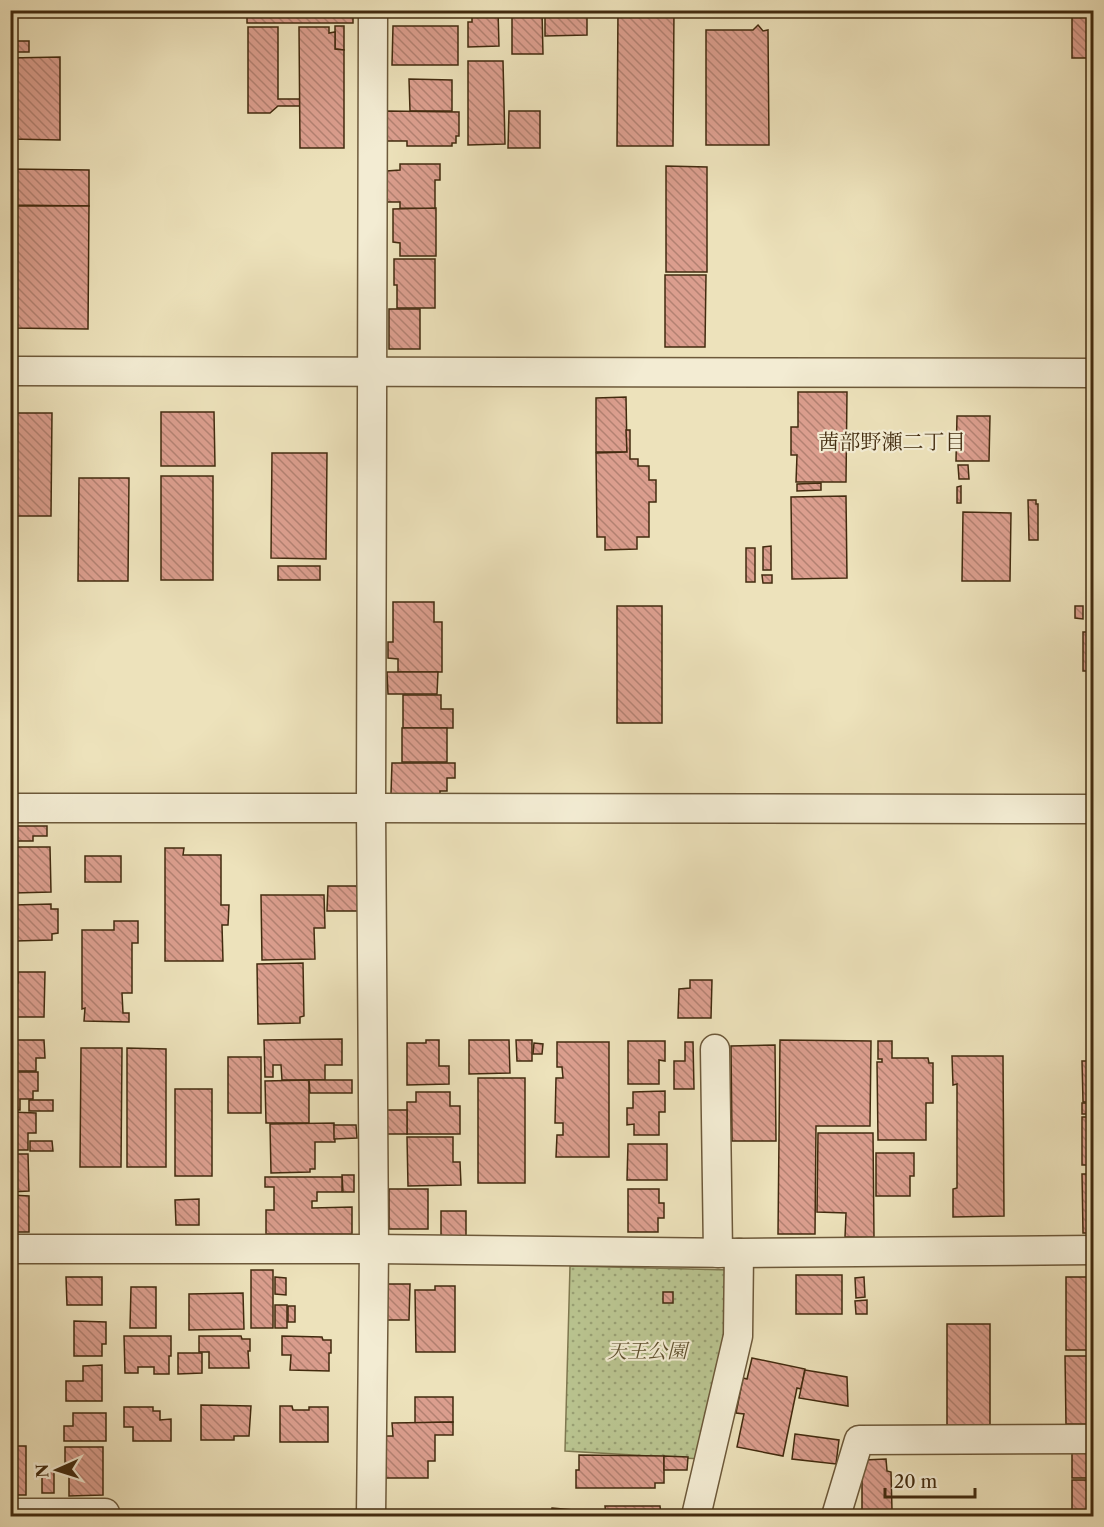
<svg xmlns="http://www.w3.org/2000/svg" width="1104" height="1527" font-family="'Libre Caslon Text','Noto Serif JP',serif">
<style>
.park{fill:url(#park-dots);stroke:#7e774f;stroke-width:1.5}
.building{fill:url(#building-back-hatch);stroke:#422b0f;stroke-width:1.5}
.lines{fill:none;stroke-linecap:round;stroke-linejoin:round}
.minor-casing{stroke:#6d593a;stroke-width:31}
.minor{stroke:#f3ecd3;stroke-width:28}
.labels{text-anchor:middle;stroke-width:4.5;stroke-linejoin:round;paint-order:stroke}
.park-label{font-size:20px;font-style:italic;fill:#60512f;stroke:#f3ecd3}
.neighbourhood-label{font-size:21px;fill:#422b0f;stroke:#f3ecd3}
</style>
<defs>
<pattern id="park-dots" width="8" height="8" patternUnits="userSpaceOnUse" patternTransform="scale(1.5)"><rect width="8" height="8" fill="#b9c38f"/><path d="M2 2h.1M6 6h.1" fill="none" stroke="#989f73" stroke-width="1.8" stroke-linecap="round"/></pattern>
<pattern id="building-back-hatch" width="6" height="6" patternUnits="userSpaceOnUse" patternTransform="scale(1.5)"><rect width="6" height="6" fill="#db9e8e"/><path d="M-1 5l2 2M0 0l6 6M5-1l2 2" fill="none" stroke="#b38172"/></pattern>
</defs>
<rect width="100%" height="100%" fill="#ede2bb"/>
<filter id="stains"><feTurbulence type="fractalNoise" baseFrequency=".00333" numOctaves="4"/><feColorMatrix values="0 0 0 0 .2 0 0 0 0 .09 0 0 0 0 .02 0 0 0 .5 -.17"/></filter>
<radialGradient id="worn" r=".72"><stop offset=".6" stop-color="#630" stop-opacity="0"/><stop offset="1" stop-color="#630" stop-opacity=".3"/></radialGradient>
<!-- park -->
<path class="park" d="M570,1266L730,1270L727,1355L701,1459L565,1451Z"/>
<!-- building -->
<g class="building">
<rect x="247" y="10" width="106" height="13"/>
<path d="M472,10H498L499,46L468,47V22H472Z"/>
<path d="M545,10H587V35L545,36Z"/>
<path d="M618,10H674L673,146H617Z"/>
<path d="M705,10H769L770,16H706Z"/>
<rect x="1072" y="10" width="22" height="48"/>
<path d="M512,11H542L543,54H512Z"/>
<path d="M758,25L763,31L768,30L769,145H706V30H753Z"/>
<path d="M335,26H344V50L335,49Z"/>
<path d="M393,26H458V65H392Z"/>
<path d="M248,27H278V99H300V106H278L270,113H248Z"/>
<path d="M299,27H329V33L335,32V49L344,50V148H300Z"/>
<rect x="10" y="41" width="19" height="11"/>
<path d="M60,57V140L10,139V58Z"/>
<path d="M468,61H503L505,144L468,145Z"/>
<path d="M409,79L452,80V111H410Z"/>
<path d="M387,111L459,112V136H456V143H452V146H407V141H387Z"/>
<path d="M509,111H540V148H508Z"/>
<path d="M400,164H440V180H435V209L400,208V202H387V171L400,170Z"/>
<path d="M666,166L707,167V272H666Z"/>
<path d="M10,169L89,170V206L10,205Z"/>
<path d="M10,206H89L88,329L10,328Z"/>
<path d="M436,208V256H400V243L393,242V209Z"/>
<path d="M394,259H435V308H397V285H394Z"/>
<path d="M665,275H706L705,347H665Z"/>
<rect x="389" y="309" width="31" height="40"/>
<path d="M798,392H847L846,482H796L797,455H791V427H798Z"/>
<path d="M626,397L627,452H596V398Z"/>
<path d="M161,412H214L215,466H161Z"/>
<path d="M10,413H52L51,516H10Z"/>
<path d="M957,416H990L989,461H956Z"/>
<path d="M626,430H630V459H638V466H649V480H656V502H649V537H637V549L605,550V537H597L596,453L627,452Z"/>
<path d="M272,453H327L326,559L271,558Z"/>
<path d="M958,465H968L969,479H959Z"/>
<rect x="161" y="476" width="52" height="104"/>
<path d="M79,478H129L128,581H78Z"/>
<path d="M821,483V490L797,491V484Z"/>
<path d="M961,486V503H957V487Z"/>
<path d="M846,496L847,578L792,579L791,497Z"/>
<path d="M1028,500H1036V504H1038V540H1029Z"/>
<path d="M963,512L1011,513L1010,581H962Z"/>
<path d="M771,546V570H763V547Z"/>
<rect x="746" y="548" width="9" height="34"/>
<rect x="278" y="566" width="42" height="14"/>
<path d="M762,575H772V583H763Z"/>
<path d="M393,602H434V622H442V672H398V659L388,658V642H393Z"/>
<path d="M1090,603H1094V671H1083V632H1090Z"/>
<rect x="617" y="606" width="45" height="117"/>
<path d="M1075,606H1083V619L1075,618Z"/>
<path d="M387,672H438L437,694H388Z"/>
<path d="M403,695H441V709H453V728H403Z"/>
<rect x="402" y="728" width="45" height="34"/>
<path d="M392,763H455V778H447V791H440V794H391Z"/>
<path d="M15,826H47V836H33V841H15Z"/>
<path d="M14,847H50L51,892L14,893Z"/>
<path d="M165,848H184L183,855H221V905H229L228,925H222L223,961H165Z"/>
<rect x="85" y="856" width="36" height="26"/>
<path d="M328,886H359V911H327Z"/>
<path d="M261,895H324L325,928H314L315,959L262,960Z"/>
<path d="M51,904V909H58V933L52,934V940L15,941L14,905Z"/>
<path d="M114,921H138V943H132V993H122L123,1013H129V1022L84,1021L85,1008L82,1009V930H114Z"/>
<path d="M303,963L304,1016L300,1017V1023L258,1024L257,964Z"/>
<path d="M18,972H45L44,1017H10V983H18Z"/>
<path d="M690,980H712L711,1018H678L679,989L690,988Z"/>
<path d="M342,1039V1065H325V1080H282L281,1065H273V1077H265L264,1040Z"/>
<path d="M10,1040H44L45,1058H36V1071H10Z"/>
<path d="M426,1040H439V1066H449V1084L407,1085V1043H426Z"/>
<path d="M469,1040H509L510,1073L469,1074Z"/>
<path d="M516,1040H532V1061H517Z"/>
<path d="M780,1040L871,1041L870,1126H816L815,1234H778Z"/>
<path d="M628,1041H665V1061L659,1060V1084H628Z"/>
<path d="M878,1041H892V1058H928L929,1063H933V1103H926V1140H878L877,1062H882V1059H878Z"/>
<path d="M557,1042H609V1157H556L557,1135H563V1123H555L556,1078H563L562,1067H557Z"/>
<path d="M685,1042H693L694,1089H674V1061H685Z"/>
<path d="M534,1043L543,1044L542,1054H533Z"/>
<path d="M775,1045L776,1141H732L731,1046Z"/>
<path d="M81,1048H122L121,1167H80Z"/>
<path d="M127,1048L166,1049V1167H127Z"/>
<path d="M952,1056H1003L1004,1216L953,1217V1189L957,1188V1084L953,1085Z"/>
<rect x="228" y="1057" width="33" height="56"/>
<path d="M1082,1061H1094V1102H1083Z"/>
<path d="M10,1072H38V1091H33V1099H20V1110H10Z"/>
<rect x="478" y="1078" width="47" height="105"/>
<path d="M309,1080V1123H266L265,1081Z"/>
<path d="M309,1080H352V1093H310Z"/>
<rect x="175" y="1089" width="37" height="87"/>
<path d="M665,1091V1112H659V1135H634V1124L627,1125V1108H633V1092Z"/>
<path d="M416,1092H450V1106H460V1134H407V1102H416Z"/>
<rect x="29" y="1100" width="24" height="11"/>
<path d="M1082,1103H1088L1087,1114H1082Z"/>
<rect x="1088" y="1105" width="6" height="11"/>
<rect x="386" y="1110" width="21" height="24"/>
<path d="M10,1112L36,1113V1133H28V1150H10Z"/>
<rect x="1082" y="1117" width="12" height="48"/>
<path d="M334,1123L335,1142H315V1169H310V1172L271,1173L270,1124Z"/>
<path d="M334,1125H356L357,1138L334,1139Z"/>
<path d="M818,1133H873L874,1237H845L846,1213L817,1212Z"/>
<path d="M407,1137H453V1162H460L461,1185L408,1186Z"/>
<path d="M30,1141H52L53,1151H30Z"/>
<path d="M628,1144H667V1180H627Z"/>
<path d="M876,1153H914V1176H910V1196H876Z"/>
<path d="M10,1154H28L29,1191L10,1192Z"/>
<path d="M1082,1174H1094V1233H1083Z"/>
<path d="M342,1175H354V1192H343Z"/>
<path d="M265,1177H342V1192H317V1201H312V1208L352,1207V1234H266V1210H274V1187H265Z"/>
<rect x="389" y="1189" width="39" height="40"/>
<path d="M628,1189H659V1203H664V1218H658V1232H628Z"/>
<path d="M10,1195L29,1196V1232H10Z"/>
<path d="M199,1199V1225H176L175,1200Z"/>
<path d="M441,1211H466V1236L441,1237Z"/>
<rect x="251" y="1270" width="22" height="58"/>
<rect x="796" y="1275" width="46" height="39"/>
<path d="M66,1277H102V1305H67Z"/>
<path d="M275,1277L286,1278V1295L275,1294Z"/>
<path d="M864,1277L865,1297L856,1298L855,1278Z"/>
<rect x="1066" y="1277" width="28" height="73"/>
<path d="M387,1284H410L409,1320H387Z"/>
<path d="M435,1286H455V1352H416L415,1290H435Z"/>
<path d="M131,1287H156V1328H130Z"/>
<rect x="663" y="1292" width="10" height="11"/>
<path d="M243,1293L244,1329L189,1330V1294Z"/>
<path d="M867,1300V1314H856L855,1301Z"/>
<rect x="275" y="1305" width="12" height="23"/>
<rect x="288" y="1306" width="7" height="16"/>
<path d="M74,1321L106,1322V1344H102V1356H74Z"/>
<path d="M947,1324H990V1425L947,1426Z"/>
<path d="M124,1336H171V1356H169V1374H154V1367H138V1373H125Z"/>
<path d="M199,1336H241L242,1339H250V1351H248L249,1368H209V1352H199Z"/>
<path d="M282,1336L322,1337L323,1340H331V1353H329V1371L290,1370L291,1355H282Z"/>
<path d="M178,1353H202V1373L178,1374Z"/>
<path d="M1065,1356H1094V1424H1066Z"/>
<path d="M752,1358L805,1369L801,1389L797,1388L783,1456L737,1447L744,1414L736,1413L743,1378L747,1379Z"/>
<path d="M102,1365V1401H66V1381H83V1366Z"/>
<path d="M805,1370L847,1377L848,1406L799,1398Z"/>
<path d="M415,1397H453V1422L415,1423Z"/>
<path d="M201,1405L251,1406L249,1436H234V1440H201Z"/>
<path d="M280,1406H292L293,1410H309V1407H328V1442H280Z"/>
<path d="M124,1407H153V1411H160V1420L171,1419V1441H133V1427H124Z"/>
<path d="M73,1413H106V1441H64V1426H73Z"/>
<path d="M453,1422V1435H435V1461H428V1478H385L386,1436H393L392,1423Z"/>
<path d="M795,1434L839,1440L836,1464L792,1459Z"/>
<rect x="10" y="1446" width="16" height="49"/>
<path d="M65,1447H103V1495L69,1496V1474L65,1475Z"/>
<path d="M1094,1450V1478H1072V1453Z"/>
<path d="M579,1455L664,1456V1483H655V1488H576V1470H579Z"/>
<path d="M664,1456L688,1457L687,1470H664Z"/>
<path d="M886,1459L887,1471L891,1472L892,1510L862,1511V1473L864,1460Z"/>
<rect x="42" y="1471" width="12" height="22"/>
<path d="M1072,1480H1092V1485H1094V1512H1072Z"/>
<path d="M605,1506H660L661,1516H606Z"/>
<path d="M552,1508L606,1513V1516H551Z"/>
</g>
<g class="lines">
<!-- minor casing -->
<g class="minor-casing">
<g id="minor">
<path d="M10,371L1094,373"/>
<path d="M10,808H371L1094,809"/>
<path d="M715,1049L718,1253"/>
<path d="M10,1249H374L739,1253L1094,1250"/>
<path d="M10,1513H105"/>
<path d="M371,1516L374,1249L371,808L373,10"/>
<path d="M696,1516L738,1336L739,1253"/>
<path d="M836,1516L859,1440L1094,1439"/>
</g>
</g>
<!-- minor -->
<use href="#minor" class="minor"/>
</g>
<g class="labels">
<!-- park labels -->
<g class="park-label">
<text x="647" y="1358">天王公園</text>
</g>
<!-- neighbourhood labels -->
<g class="neighbourhood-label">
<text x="892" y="449">茜部野瀬二丁目</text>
</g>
</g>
<!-- margin -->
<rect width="1104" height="1527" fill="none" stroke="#ede2bb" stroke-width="36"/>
<rect x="12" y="12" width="1080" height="1503" fill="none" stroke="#422b0f" stroke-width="3"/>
<rect x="18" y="18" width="1068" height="1491" fill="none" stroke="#422b0f" stroke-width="1.5"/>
<!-- north arrow -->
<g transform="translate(57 1470) rotate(267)" stroke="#f3ecd3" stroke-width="4.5" paint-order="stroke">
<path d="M0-4.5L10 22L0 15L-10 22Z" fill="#422b0f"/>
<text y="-9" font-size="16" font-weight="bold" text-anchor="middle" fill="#422b0f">N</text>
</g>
<!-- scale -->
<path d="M885 1488v9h90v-9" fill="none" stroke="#422b0f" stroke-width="3"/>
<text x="894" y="1488" font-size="18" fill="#422b0f" stroke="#f3ecd3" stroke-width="4.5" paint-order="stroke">20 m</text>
<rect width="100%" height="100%" filter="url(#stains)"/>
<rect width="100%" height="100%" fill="url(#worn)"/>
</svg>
